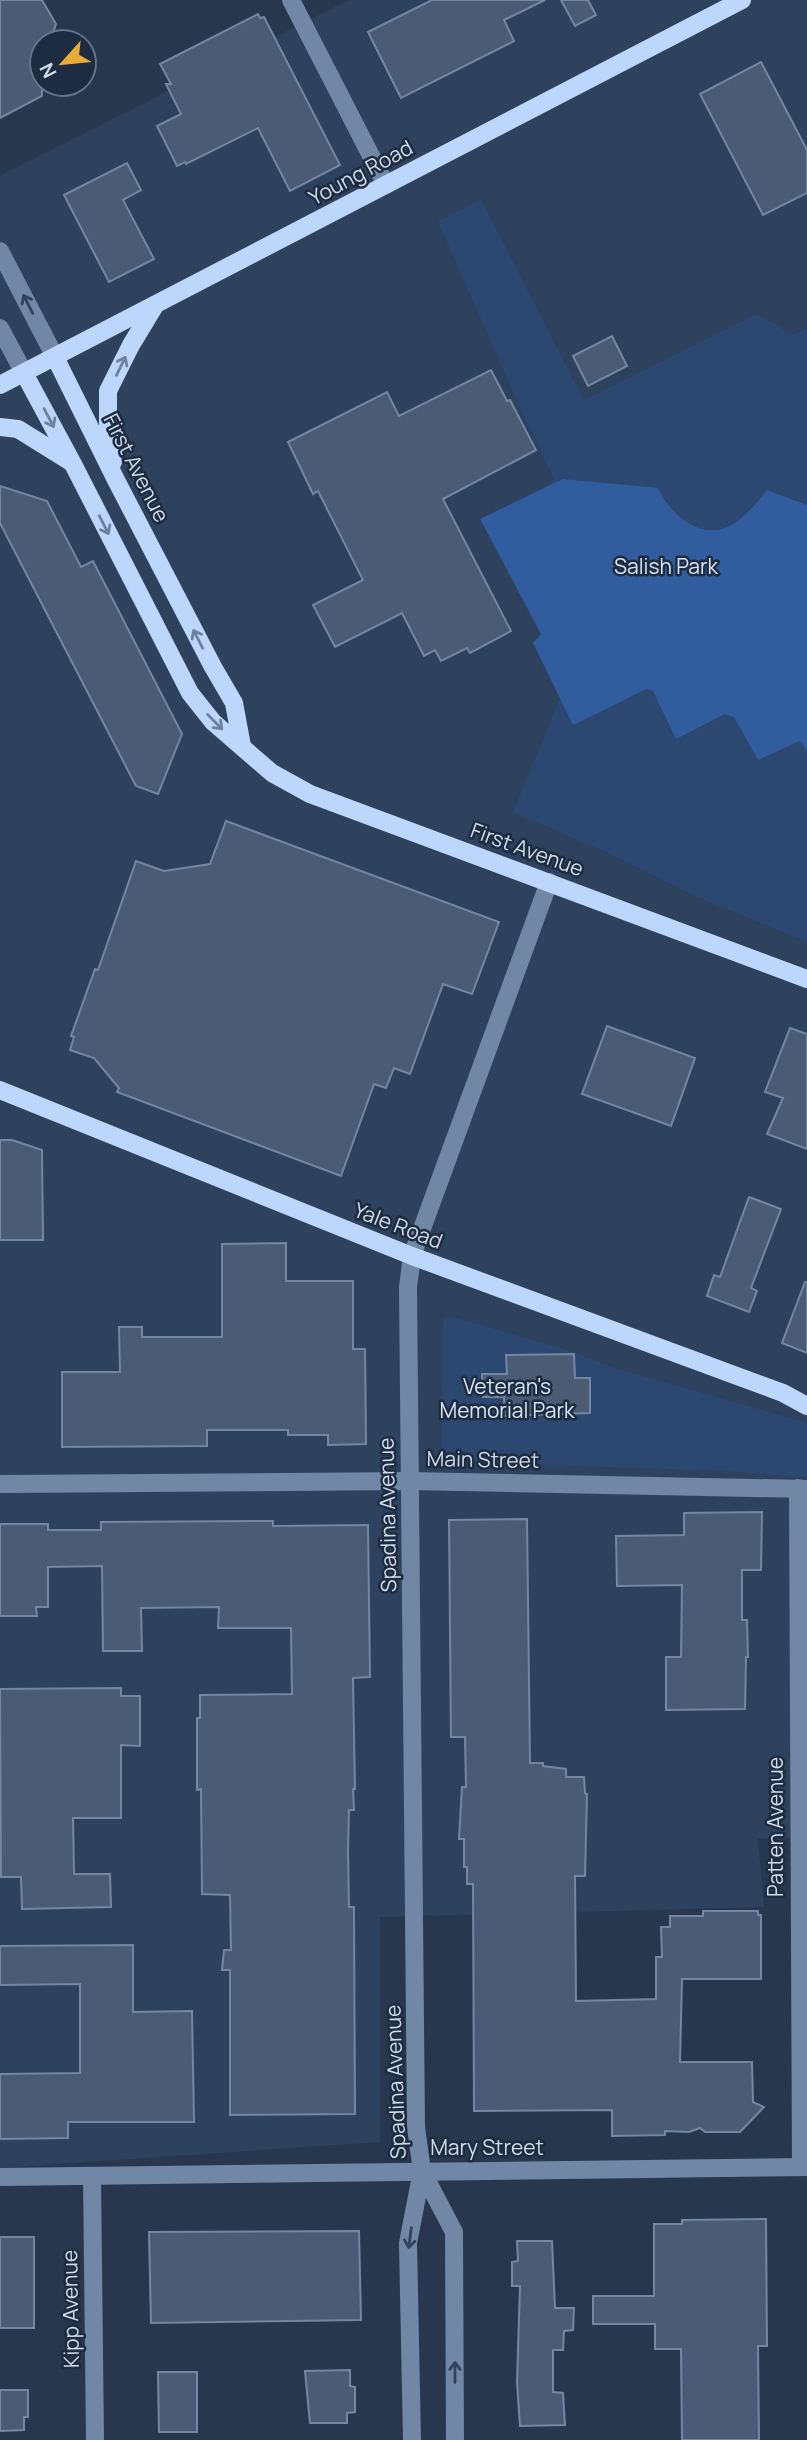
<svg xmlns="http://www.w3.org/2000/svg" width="807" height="2440" font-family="Manrope,sans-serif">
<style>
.built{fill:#2e415d}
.green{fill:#2c4770}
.water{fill:#315c9d}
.building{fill:#4b5b73;stroke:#7586a1;stroke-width:2}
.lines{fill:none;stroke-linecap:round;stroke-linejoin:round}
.minor{stroke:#7287a5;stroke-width:18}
.major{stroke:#bdd6fc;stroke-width:18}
.oneway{stroke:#33435b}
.oneway2{stroke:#6e819f}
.labels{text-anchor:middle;stroke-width:5;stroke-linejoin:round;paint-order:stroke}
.street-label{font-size:21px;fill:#d1dae9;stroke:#1e2c42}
.park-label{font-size:21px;fill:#d7e4f7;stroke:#1e2c42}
</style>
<rect width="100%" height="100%" fill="#28374d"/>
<!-- built -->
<path class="built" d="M349,0H807V1837L758,1839L764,1907L380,1917V2142L0,2168V175Z"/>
<!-- green -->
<g class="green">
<path d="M481,199L584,400L757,314L793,335L807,329V942L693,895L603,851L513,812L560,698L533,643L541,634L480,519L555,481L525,419L438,222Z"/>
<path d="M451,1316L564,1349L618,1369L802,1421L807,1424V1476L793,1477L729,1471L471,1463L460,1452L441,1453L443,1322L445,1318Z"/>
</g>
<!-- water -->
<path class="water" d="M563,479L658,488C669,512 698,540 727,527C744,519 756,504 767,490L807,505V751L800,741L758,760L734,717L725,714L676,739L653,691L647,689L573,725L533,643L541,634L480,519Z"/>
<!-- building -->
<g class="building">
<path d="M0,0H42L56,24L50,42H42V96L0,118Z"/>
<path d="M432,0H545L504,20L514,41L401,98L368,32Z"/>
<path d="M561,0H588L596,15L575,26Z"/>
<path d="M258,14L260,18L264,17L340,165L290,191L258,128L186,164L185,162L177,166L157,126L181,114L166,84H171L160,64Z"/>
<path d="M761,62L807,150V193L763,215L700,94Z"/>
<path d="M127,163L141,190L123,200L154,259L109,282L64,195Z"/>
<path d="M612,336L627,366L588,386L573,356Z"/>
<path d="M491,370L507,401L510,400L536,450L443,499L511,631L470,653L467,648L441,661L435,650L424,656L402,613L335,647L313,605L363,580L318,491L313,494L288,442L387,392L399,416Z"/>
<path d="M0,486L47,501L81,567L93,561L182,734L158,794L136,786L0,523Z"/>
<path d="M226,821L499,922L472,994L443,984L410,1074L394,1068L386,1088L374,1084L341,1176L117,1092L119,1088L94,1058L70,1050L74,1037L71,1036L95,969L98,970L136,861L164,871L210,864Z"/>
<path d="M607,1026L695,1058L671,1126L582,1094Z"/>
<path d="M790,1028L807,1034V1149L767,1134L783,1098L765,1092Z"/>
<path d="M0,1140H12L42,1150L43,1240H0Z"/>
<path d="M749,1197L781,1209L751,1288L757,1291L749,1312L707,1296L714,1275L720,1277Z"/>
<path d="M286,1243V1281H353V1349H365L366,1444L328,1445V1435H288V1430H207V1446L62,1447V1372H120L119,1327H142V1337H222V1244Z"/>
<path d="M805,1282H807V1353L782,1343Z"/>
<path d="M574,1354L575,1378H590V1413L504,1416V1397H483L482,1374H507L506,1355Z"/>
<path d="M762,1512L761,1570H742V1620H747L748,1657H746L745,1709L666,1710V1657H681L682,1585L617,1586L616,1536L684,1535V1513Z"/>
<path d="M527,1519L530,1763H543V1766L566,1769V1777H584L585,1793L587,1794L585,1876H575L576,2001L656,1999V1957H662L661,1927H670V1916H703V1911H758V1915H761V1979H682L680,2062H752L753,2102L764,2107L740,2132H705L700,2128L689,2132L665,2131V2135L612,2136V2110L474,2111L473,1884H467V1867H464V1839H459L462,1787H466L465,1737H451L449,1520Z"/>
<path d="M273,1521V1526L368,1525L370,1677L353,1678L355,1789H353L354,1810H349L348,1852L349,1907H354L355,2114L230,2115V1970H222L224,1950H231L230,1895L202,1894L201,1789L197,1790V1718H200V1695L292,1694L291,1628H218L219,1607L141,1608L142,1651H103L102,1566L48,1567V1607H36L37,1616H0V1524H48V1530H101V1522Z"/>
<path d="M121,1688V1696H140V1746L121,1745V1818H73L74,1874H110L111,1907L22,1909L21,1877H1L0,1689Z"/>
<path d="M133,1945V2012L192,2011L194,2122H68V2138L0,2139V2074L80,2073V1984L0,1985V1946Z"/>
<path d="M766,2219L767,2346H758L759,2440H682L681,2349H655V2324H593V2296H654V2224H682V2220Z"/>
<path d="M359,2231L361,2320L151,2323L149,2232Z"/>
<rect x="0" y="2237" width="34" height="91"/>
<path d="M517,2241H552L555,2308H574L573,2330L564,2331L563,2350H553V2392L563,2393L565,2425L520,2426L517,2382L520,2286H512V2262L518,2261Z"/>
<path d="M350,2370V2386L355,2387V2412L347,2413V2423H310L305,2371Z"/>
<path d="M158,2372H197V2432H159Z"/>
<path d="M0,2390H28V2417H24V2430L0,2431Z"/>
</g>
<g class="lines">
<!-- minor -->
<g class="minor">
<path d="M291,0L386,185"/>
<path d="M0,251L55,357"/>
<path d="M0,328L24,373"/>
<path d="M0,1484L410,1481L807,1489"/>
<path d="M798,1488L801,2167"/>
<path d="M422,2171L454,2232L455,2440"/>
<path d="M0,2177L807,2167"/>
<path d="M92,2177L95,2440"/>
<path d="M412,2440L408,2243L422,2171L416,2127L408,1287L412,1256L549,882"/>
</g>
<!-- major -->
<g class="major">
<path d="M55,357L116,480L213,667L234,703L242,746"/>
<path d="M24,373L73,464L190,693L213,722L272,773L310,794L807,979"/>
<path d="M0,385L742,0"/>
<path d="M0,427L18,429L71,462"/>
<path d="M113,462L108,429V391L131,345L154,307"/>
<path d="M0,1090L412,1256L783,1393L807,1406"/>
</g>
</g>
<!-- one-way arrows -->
<defs><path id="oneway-shaft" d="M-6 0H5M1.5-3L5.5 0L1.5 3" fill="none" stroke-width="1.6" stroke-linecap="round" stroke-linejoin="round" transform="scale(1.75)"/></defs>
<g class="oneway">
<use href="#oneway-shaft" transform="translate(28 304) rotate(-117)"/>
<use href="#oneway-shaft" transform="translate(410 2238) rotate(97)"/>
<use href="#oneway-shaft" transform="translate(455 2372) rotate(-90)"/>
</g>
<g class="oneway2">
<use href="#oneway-shaft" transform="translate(121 366) rotate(-64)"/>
<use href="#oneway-shaft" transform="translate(49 418) rotate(62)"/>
<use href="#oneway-shaft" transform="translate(104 525) rotate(63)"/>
<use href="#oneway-shaft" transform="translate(198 639) rotate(-117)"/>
<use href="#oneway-shaft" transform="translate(215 722) rotate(45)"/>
</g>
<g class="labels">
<!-- street labels -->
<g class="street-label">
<text transform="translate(361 173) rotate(-28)" y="7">Young Road</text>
<text transform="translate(136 468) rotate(63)" y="7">First Avenue</text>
<text transform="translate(527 850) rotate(20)" y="7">First Avenue</text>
<text transform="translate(398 1226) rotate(21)" y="7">Yale Road</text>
<text transform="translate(483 1460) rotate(1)" y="7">Main Street</text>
<text transform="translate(388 1515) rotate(-91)" y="7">Spadina Avenue</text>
<text transform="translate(776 1827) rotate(-90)" y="7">Patten Avenue</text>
<text transform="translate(396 2082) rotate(-92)" y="7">Spadina Avenue</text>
<text x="487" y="2155">Mary Street</text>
<text transform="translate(71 2309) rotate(-91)" y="7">Kipp Avenue</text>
</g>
<!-- park labels -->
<g class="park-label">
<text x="666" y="574">Salish Park</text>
<text x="507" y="1394">Veteran's<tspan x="507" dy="24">Memorial Park</tspan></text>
</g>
</g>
<!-- north arrow -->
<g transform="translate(63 63) rotate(243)"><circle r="33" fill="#1e2c42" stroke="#667285" stroke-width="2"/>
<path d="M0-5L12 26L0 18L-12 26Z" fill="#e9ab38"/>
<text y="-10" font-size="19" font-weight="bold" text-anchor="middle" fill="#d1dae9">N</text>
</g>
</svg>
